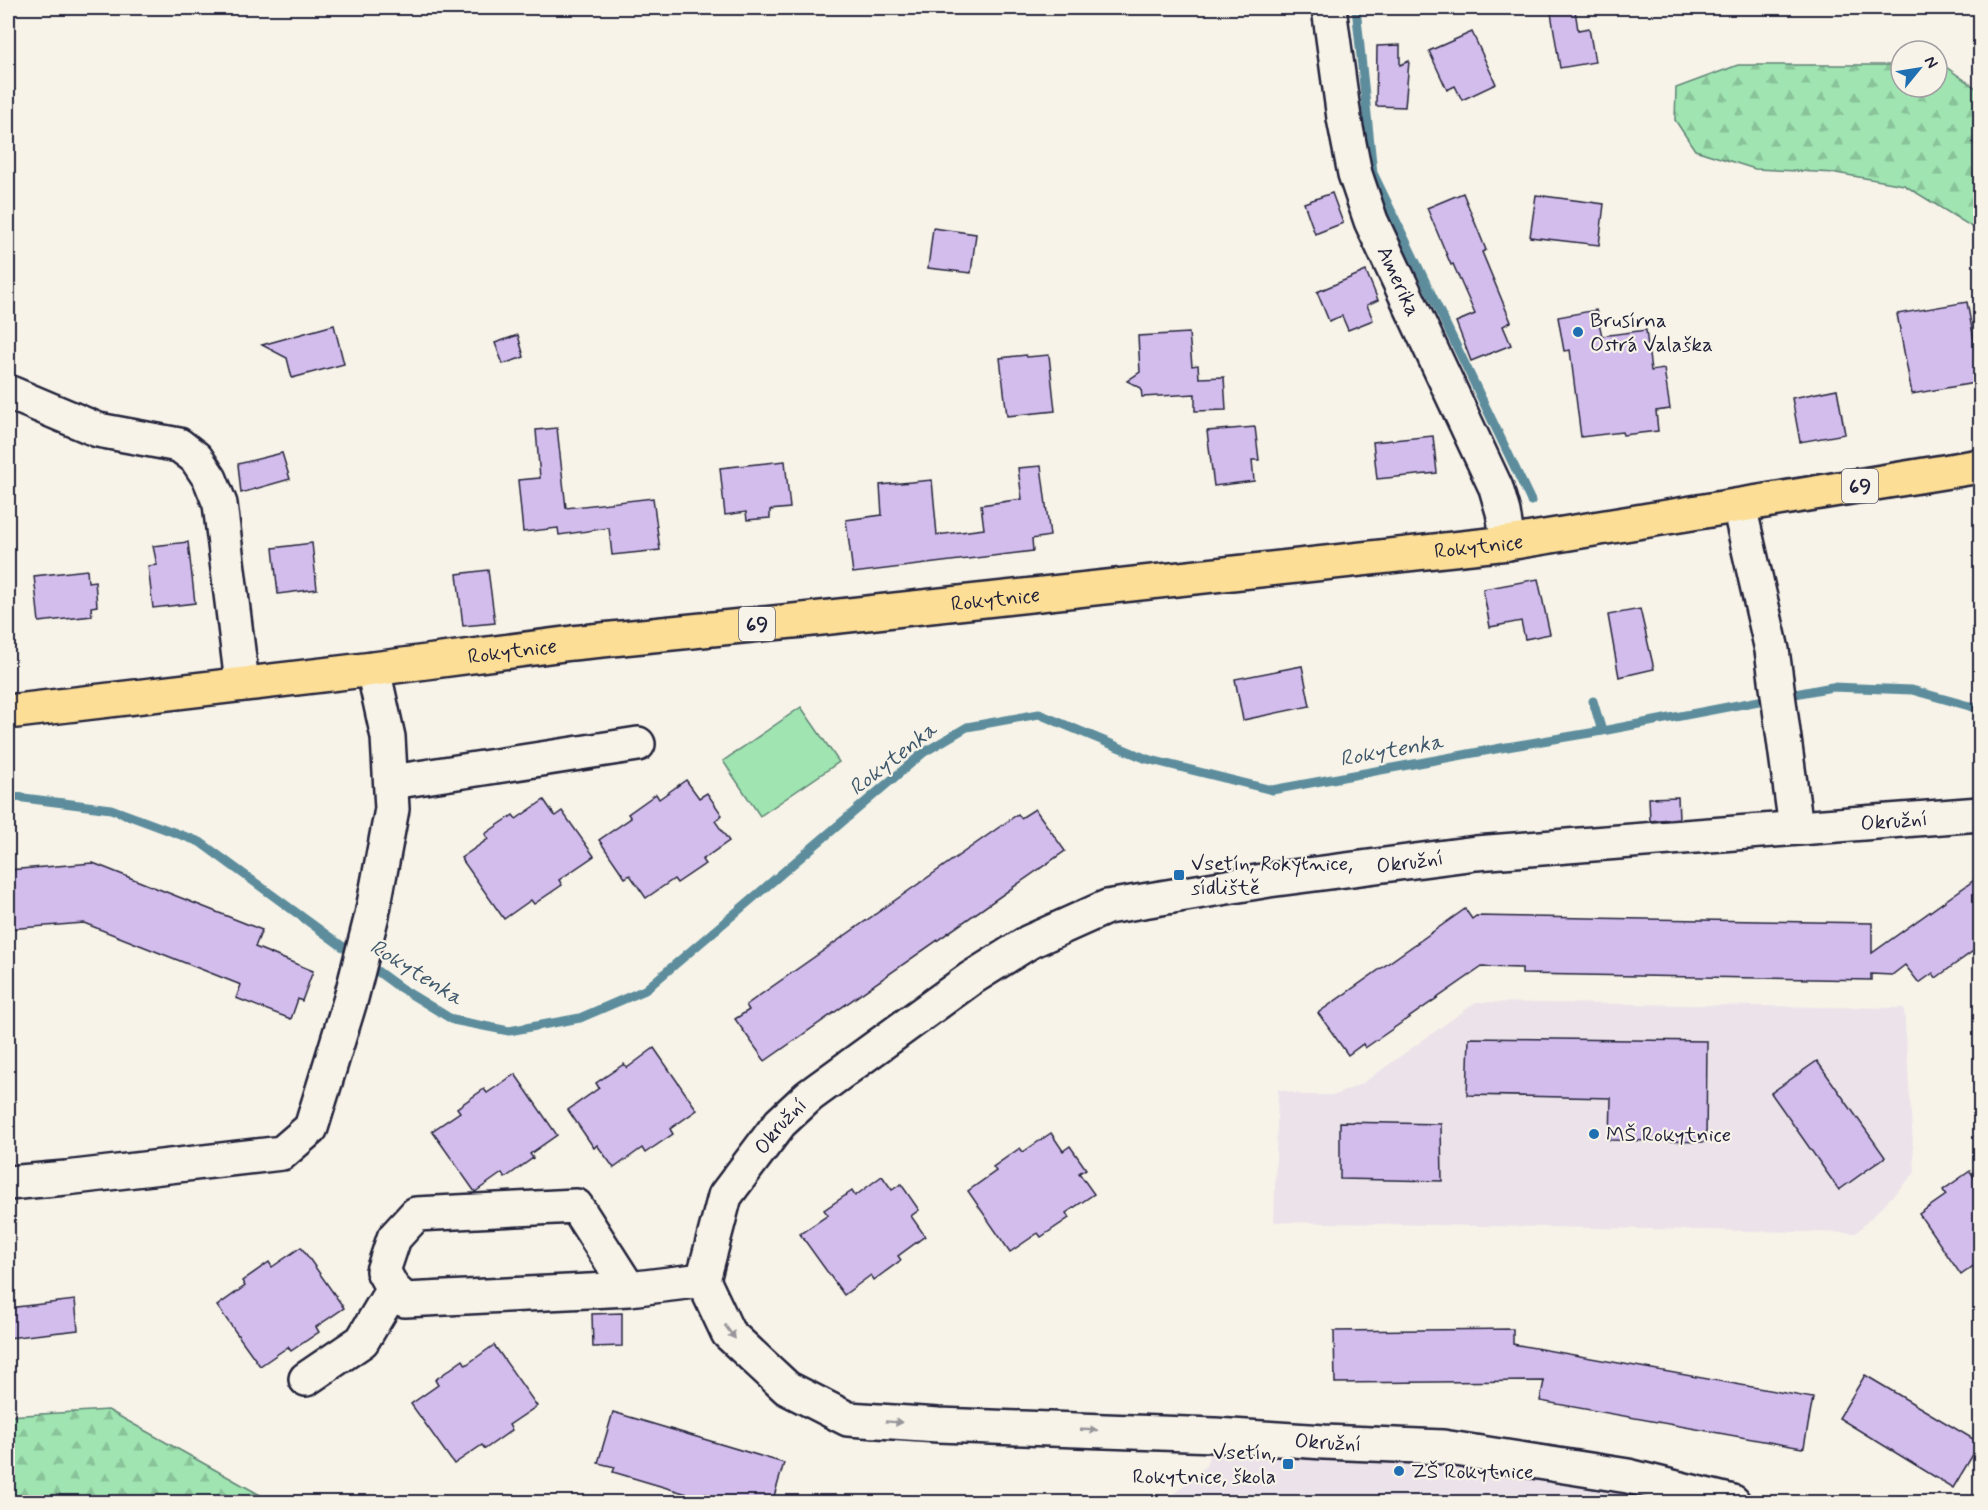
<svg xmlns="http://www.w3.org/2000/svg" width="1988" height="1510" font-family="Mynerve,sans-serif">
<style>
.built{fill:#ece3ea}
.forest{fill:url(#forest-firs);stroke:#608376;stroke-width:1.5}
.pitch{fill:#9fe4b1;stroke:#608376;stroke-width:1.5}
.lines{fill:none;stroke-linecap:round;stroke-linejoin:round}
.stream{stroke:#5d8d9c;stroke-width:9}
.building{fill:#d3bded;stroke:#22223b;stroke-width:1.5}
.minor-casing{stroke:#22223b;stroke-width:38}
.major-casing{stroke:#22223b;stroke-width:38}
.minor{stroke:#f7f3e8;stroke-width:33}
.major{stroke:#fcde96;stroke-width:33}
.oneway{fill:#97959a}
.poi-dot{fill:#1f6fb2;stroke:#f7f3e8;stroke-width:2}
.labels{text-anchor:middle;stroke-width:4.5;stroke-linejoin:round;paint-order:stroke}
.shield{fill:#f7f3e8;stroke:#62616f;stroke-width:1.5}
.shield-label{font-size:20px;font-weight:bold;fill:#22223b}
.street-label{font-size:21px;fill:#22223b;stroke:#f7f3e8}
.poi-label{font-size:21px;fill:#22223b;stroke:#f7f3e8;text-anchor:start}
.water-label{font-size:22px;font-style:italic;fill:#3f586b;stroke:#f7f3e8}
</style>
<defs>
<pattern id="forest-firs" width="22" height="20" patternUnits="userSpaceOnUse" patternTransform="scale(1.5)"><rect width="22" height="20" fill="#9fe4b1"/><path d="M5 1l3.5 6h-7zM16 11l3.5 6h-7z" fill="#89c399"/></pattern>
</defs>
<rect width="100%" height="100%" fill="#f7f3e8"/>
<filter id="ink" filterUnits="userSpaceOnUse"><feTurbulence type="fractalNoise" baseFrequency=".0167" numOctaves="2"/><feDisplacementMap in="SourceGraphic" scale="12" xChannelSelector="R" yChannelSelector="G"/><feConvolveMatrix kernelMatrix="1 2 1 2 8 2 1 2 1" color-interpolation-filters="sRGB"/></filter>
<g filter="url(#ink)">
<!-- built -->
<g class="built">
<path d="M1476,1002L1904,1008L1915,1173L1856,1233L1274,1222L1278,1089L1303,1095H1335L1363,1083Z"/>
<path d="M1215,1435L1443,1447L1733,1502H1164L1206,1466Z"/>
</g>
<!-- forest -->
<g class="forest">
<path d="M1738,65H1901V87H1937V65H1943L1980,91V232L1904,185L1836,173L1755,169L1695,150L1675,120L1676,88Z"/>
<path d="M108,1410L262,1496L270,1502H8V1416Z"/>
</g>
<!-- pitch -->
<path class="pitch" d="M801,707L839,762L760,816L723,761Z"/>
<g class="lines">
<!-- stream -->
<g class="stream">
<path d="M1356,8L1373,173L1531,501"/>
<path d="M1593,701L1602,731"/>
<path d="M8,796L111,809L200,842L354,955"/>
<path d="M366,963L399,987L453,1020L509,1031L580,1018L645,990L923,753L967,727L1039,714L1147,759L1272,790L1501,748L1602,731L1832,687L1912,690L1980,709"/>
</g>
</g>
<!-- building -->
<g class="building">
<path d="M1575,10L1578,30L1589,28L1595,62L1560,68L1551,13Z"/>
<path d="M1472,32L1496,84L1462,100L1455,86L1447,90L1429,51Z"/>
<path d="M1400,45V65L1409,61L1405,107L1376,106L1377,46Z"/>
<path d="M1332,193L1343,223L1315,234L1304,203Z"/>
<path d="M1463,193L1486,250L1482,252L1511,322L1503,326L1511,345L1471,361L1456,322L1475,314L1453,264L1451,265L1427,208Z"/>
<path d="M1536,195L1604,204L1599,245L1530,237Z"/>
<path d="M933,228L976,234L971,273L928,268Z"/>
<path d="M1366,271L1378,300L1367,305L1373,320L1348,330L1342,316L1329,321L1317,292Z"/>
<path d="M1967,302L1980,372V382L1912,394L1897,314Z"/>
<path d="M1596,310L1602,336L1646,330L1651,371L1664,369L1670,409L1656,411L1658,431L1623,435L1622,432L1581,437L1570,350L1564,351L1558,317Z"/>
<path d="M334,325L344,364L292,378L287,358L262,345Z"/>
<path d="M1189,333L1192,366L1198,365L1199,378L1224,377L1226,410L1195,411V394L1142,397L1141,388L1127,381L1140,372L1138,336Z"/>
<path d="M518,335L524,357L503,364L495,343Z"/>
<path d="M1026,355L1027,357L1049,355L1055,411L1007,416L1000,358Z"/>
<path d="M1837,389L1845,434L1800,442L1792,398Z"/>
<path d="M1255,427L1259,460H1252L1254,481L1214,486L1207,431Z"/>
<path d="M557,428L566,508L653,498L660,550L612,555L609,528L559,535L558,528L523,532L518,480L540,478L536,430Z"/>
<path d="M1433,436L1437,473L1377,479L1373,442Z"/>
<path d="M282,453L290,479L241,493L238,464Z"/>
<path d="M785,461L790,508L770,510V518L747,520L746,512L725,515L720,468Z"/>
<path d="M1041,466L1050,536L1032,539L1033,551L853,573L846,520L882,515L880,485L932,480L937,535L984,529L981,505L1022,499L1018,468Z"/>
<path d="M188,542L195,603L153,608L148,566L157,565L153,546Z"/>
<path d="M312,543L317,589L278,594L273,548Z"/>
<path d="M87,570L88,582L95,581L97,606L91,607L92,616L39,622L34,576Z"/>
<path d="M488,570L495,623L463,626L457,574Z"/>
<path d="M1538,579L1550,634L1525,639L1521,621L1490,627L1483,589Z"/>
<path d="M1640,609L1654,669L1619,677L1608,615Z"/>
<path d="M1302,666L1310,706L1243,720L1235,679Z"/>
<path d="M686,780L699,798L707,793L722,815L715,821L729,841L702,860L705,864L677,883L674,879L646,898L630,875L625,878L599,840L631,818L628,814L656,794L659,799Z"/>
<path d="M1678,797L1679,818L1650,821L1649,798Z"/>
<path d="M544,800L555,816L562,811L594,856L559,880L562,885L534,904L531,900L504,919L461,858L488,839L485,834L513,815L516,819Z"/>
<path d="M1035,809L1065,851L765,1061L735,1019L749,1010L746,1005L1018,814L1021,818Z"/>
<path d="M93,863L262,930L255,947L313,971L302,1001L298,999L291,1019L236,998L241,985L84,923L8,929V870Z"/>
<path d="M1980,876V946L1936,978L1933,973L1919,983L1905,965L1892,975L1871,974V980L1522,974V968L1482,967L1365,1048L1363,1044L1348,1055L1318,1013L1465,909L1472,919L1476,916L1872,923V953Z"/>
<path d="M1469,1038L1707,1041L1706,1142L1610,1140L1611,1098L1467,1095Z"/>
<path d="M654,1048L697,1110L670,1129L673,1134L645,1153L642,1148L614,1168L597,1145L594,1148L568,1110L599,1088L596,1083L624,1064L627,1068Z"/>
<path d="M1817,1061L1885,1157L1839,1190L1771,1093Z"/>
<path d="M515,1074L557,1135L530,1154L533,1158L505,1178L502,1173L475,1192L432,1131L460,1112L457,1108L484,1089L487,1093Z"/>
<path d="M1340,1122L1441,1124L1442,1181L1340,1179Z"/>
<path d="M1051,1133L1063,1151L1070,1146L1086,1169L1079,1173L1094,1194L1066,1213L1069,1218L1041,1237L1038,1233L1010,1252L968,1191L996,1171L993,1167L1020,1148L1023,1152Z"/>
<path d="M1970,1171L1980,1186V1261L1961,1275L1919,1214L1946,1195L1943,1190Z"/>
<path d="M882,1176L892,1190L901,1184L919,1210L911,1216L925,1236L898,1256L901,1260L874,1280L871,1275L844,1295L800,1234L828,1215L824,1210L852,1191L855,1196Z"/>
<path d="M301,1247L344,1308L316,1327L319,1332L291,1351L288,1347L260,1366L217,1306L245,1286L242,1281L269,1262L272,1267Z"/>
<path d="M75,1300L78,1330L8,1338V1308Z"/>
<path d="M622,1313V1346L593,1347L592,1314Z"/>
<path d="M1513,1329V1344L1813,1398L1804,1447L1802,1448L1540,1401L1544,1381L1335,1383L1334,1331Z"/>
<path d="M494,1345L537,1406L509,1425L512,1430L485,1449L482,1445L454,1464L411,1404L438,1385L435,1380L463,1360L466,1365Z"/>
<path d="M1865,1375L1980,1443L1953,1488L1839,1418Z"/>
<path d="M613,1412L784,1463L772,1503H735L705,1494L704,1499L613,1472L615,1467L598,1463Z"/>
</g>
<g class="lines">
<!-- minor casing -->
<g class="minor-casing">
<g id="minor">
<path id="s1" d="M1329,8L1344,118L1355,174L1371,221L1496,488L1503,512L1508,543"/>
<path d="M8,392L98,430L179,445L196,458L210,479L220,504L242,683"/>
<path d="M1739,506L1772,650L1796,828"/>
<path d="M392,782L638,744"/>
<path d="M8,1183L66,1178L282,1153L311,1128L351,998L372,915L392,809L388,737L373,669"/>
<path d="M629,1289L405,1300L393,1289L383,1271L394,1238L416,1214L576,1206L629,1289L703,1280"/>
<path d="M306,1379L362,1341L393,1289"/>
<path id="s2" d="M1733,1502L1628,1476L1443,1447L1324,1442L1215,1435L938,1425L848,1419L787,1388L728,1333L703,1280L725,1196L780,1123L809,1096L970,979L1029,942L1107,907L1269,880L1476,853L1980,814"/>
</g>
</g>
<!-- major casing -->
<g class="major-casing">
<g id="major">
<path id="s3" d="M8,712L373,669L572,643L803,620L1508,543L1980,466"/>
</g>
</g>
<!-- minor -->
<use href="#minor" class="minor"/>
<!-- major -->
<use href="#major" class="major"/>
</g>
<!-- one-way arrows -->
<defs><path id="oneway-solid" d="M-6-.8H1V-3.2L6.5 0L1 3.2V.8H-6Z" transform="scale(1.5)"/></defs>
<g class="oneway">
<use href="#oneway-solid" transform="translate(730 1332) rotate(53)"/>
<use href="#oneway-solid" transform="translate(894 1422) rotate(4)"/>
<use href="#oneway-solid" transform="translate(1089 1430) rotate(2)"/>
</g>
</g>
<!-- markers -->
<g class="poi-dot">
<circle cx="1578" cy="332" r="6"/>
<rect x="1173" y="869" width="12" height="12" rx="3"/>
<circle cx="1594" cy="1134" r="6"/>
<rect x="1282" y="1458" width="12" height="12" rx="3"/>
<circle cx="1399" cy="1471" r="6"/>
</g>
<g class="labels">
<!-- shield labels -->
<g class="shield">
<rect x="1842" y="469" width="36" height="34" rx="4.5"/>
<rect x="739" y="607" width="36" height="34" rx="4.5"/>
</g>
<g class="shield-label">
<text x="1860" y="493">69</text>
<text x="757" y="631">69</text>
</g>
<!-- street labels -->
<g class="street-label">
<text dy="7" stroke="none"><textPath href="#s1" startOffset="284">Amerika</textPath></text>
<text dy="7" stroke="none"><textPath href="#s3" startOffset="1480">Rokytnice</textPath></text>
<text dy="7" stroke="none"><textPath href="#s3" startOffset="994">Rokytnice</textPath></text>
<text dy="7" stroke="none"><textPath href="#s3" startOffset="508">Rokytnice</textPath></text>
<text dy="7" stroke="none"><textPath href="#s2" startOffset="2463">Okružní</textPath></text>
<text dy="7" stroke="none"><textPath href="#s2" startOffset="1977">Okružní</textPath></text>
<text dy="7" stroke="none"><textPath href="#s2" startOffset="1275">Okružní</textPath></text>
<text transform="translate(1328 1442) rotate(3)" y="7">Okružní</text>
</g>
<!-- poi labels -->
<g class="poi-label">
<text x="1590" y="327">Brusírna<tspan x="1590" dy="24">Ostrá Valaška</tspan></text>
<text x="1191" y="870">Vsetín, Rokytnice,<tspan x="1191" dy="24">sídliště</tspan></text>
<text x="1606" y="1141">MŠ Rokytnice</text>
<text x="1276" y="1459" text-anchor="end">Vsetín,<tspan x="1276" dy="24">Rokytnice, škola</tspan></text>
<text x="1411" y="1478">ZŠ Rokytnice</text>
</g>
<!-- water labels -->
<g class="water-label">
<text transform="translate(1391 749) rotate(-10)" y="8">Rokytenka</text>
<text transform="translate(892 758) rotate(-38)" y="8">Rokytenka</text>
<text transform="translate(417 971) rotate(32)" y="8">Rokytenka</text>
</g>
</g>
<!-- margin -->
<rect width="1988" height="1510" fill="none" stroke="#f7f3e8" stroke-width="30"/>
<rect x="15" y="15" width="1958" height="1480" fill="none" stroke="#22223b" stroke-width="2" filter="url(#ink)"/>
<!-- north arrow -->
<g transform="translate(1919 69) rotate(60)"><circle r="28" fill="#f7f3e8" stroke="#a29fa3" stroke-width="1.5"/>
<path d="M0-4.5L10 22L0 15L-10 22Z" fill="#1f6fb2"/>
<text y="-9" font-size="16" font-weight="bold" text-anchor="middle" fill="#22223b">N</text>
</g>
</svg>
